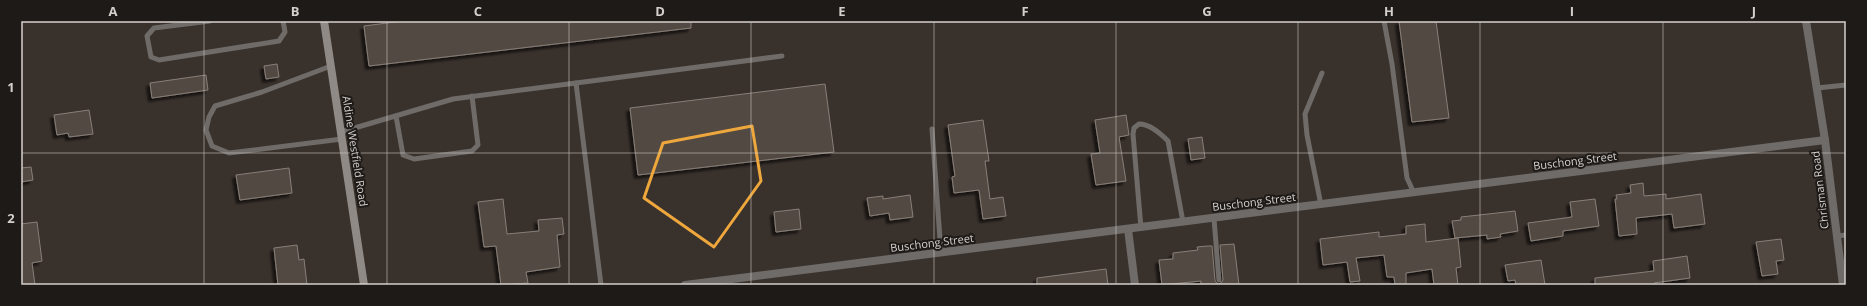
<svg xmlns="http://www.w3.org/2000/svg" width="1867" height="306" font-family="'Open Sans',sans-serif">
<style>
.building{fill:#514943;stroke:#887f78;filter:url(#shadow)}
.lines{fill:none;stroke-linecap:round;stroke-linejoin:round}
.service{stroke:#6e6b68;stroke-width:5}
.minor{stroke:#6e6b68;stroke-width:8}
.tertiary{stroke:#6e6b68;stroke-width:8}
.secondary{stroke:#8f8a85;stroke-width:8}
.marked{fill:none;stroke:#eea73c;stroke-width:3;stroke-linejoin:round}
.grid{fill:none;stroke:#d6d0cd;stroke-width:1;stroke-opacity:0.55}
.labels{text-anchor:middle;stroke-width:4;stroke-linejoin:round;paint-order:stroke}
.street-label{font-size:11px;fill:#d6d0cd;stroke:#1d1a17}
.neatline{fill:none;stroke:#d6d0cd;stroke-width:1.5}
.grid-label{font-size:13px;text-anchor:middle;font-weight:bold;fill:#d6d0cd}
</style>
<defs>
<filter id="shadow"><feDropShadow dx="-3.5" dy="3.5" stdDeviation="1" flood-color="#0009"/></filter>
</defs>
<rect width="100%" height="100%" fill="#39312c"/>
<!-- building -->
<g class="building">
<path d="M403,21H691V28L369,66L364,26Z"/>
<path d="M1399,21H1436L1449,118L1412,122Z"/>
<path d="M277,64L279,77L266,79L264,66Z"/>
<path d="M206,75L208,90L152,98L150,83Z"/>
<path d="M825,84L834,152L638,175L630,108Z"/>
<path d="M89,110L93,134L69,137L68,133L57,135L54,115Z"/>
<path d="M1126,115L1129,135L1119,137L1126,181L1096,185L1091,154L1100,153L1095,120Z"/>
<path d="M983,120L989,161H985L990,199L1003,197L1006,216L983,219L979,190L954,193L952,177L955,176L948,125Z"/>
<path d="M1202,137L1205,158L1191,160L1188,139Z"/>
<path d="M31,167L33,180L21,182V168Z"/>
<path d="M289,168L292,193L240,200L236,175Z"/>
<path d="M1643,183L1644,196L1666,194V199L1701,194L1705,224L1674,228L1672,214L1636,218L1637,234L1619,236L1615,199H1617L1616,195L1631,193L1630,185Z"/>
<path d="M910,195L913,217L890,220L889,213L870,216L867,198L883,196V199Z"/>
<path d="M503,199L507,234L539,231L538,220L562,218L564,234L557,235L560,267L526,272L528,283L501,285L496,246L484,247L478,202Z"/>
<path d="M1595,199L1599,226L1563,231V236L1531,241L1528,223L1572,217L1570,202Z"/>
<path d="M799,209L801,229L776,232L774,212Z"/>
<path d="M1515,211L1518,231L1500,234L1501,237L1487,239V235L1455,238L1452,221L1461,220V217Z"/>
<path d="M37,222L42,261L32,263L35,285H21V224Z"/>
<path d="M1425,224L1426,242L1458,238L1461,267L1456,268L1458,285H1434L1432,269L1406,273V285H1395L1394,277H1387L1384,255L1356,258L1360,281L1350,282L1347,262L1323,265L1320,239L1379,232V237L1406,234V226Z"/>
<path d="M1781,239L1784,260L1776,261L1778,274L1762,276L1756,242Z"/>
<path d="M1234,244L1239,285H1201V281L1162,285L1159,260L1173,259V253L1198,250L1197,247L1208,246H1212L1215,281L1218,284L1221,283L1223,280L1220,245Z"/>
<path d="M297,245L299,260L304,259L307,285H278L274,248Z"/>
<path d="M1687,256L1690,278L1654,283V285H1595V278L1654,271L1653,261Z"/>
<path d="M1541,260L1545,285H1516L1515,280L1508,281L1505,265Z"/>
<path d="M1106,269L1108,285H1037V278Z"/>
</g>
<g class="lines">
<!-- service -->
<g class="service">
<path d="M210,21L154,28L147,36L151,57L159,60L279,41L285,32L283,21"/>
<path d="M1384,21L1392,64L1407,178L1414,193"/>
<path d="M331,66L262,92L215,106L209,117L206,130L212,146L229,153L342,139"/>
<path d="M576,83L782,56"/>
<path d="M1817,88L1846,85"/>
<path d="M396,116L403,155L414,159L472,151L478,145L472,96"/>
<path d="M932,129L941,253"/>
<path d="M341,132L453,99L576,83L601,285"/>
<path d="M1321,205L1307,135L1305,114L1322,73"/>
<path d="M1214,219L1219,280"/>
<path d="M1141,228L1133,134L1134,128L1139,124C1150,124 1160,133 1168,141L1183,222"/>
<path d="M1837,236L1846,235"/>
</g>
<!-- minor -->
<g class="minor">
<path d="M1128,229L1135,285"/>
<path d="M685,285L1825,140"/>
</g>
<!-- tertiary -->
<path class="tertiary" d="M1806,21L1825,140L1843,285"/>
<!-- secondary -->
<path class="secondary" d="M324,21L364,285"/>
</g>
<!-- marked area -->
<path class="marked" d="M752,126L761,181L714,247L644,198L663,143Z"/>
<!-- grid -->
<path class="grid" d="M204,21V285M387,21V285M569,21V285M751,21V285M934,21V285M1116,21V285M1298,21V285M1480,21V285M1663,21V285M21,153H1846"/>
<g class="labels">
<!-- street labels -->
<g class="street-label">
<text transform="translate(355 151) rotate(81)" y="4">Aldine Westfield Road</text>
<text transform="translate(1575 161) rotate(-7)" y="4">Buschong Street</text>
<text transform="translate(1820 190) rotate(-97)" y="4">Chrisman Road</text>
<text transform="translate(1254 202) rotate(-7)" y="4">Buschong Street</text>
<text transform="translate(932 243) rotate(-7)" y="4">Buschong Street</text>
</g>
</g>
<!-- border -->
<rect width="1867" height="306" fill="none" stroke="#1d1a17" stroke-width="44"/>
<rect x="22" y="22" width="1823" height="262" class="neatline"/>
<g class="grid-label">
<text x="113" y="16">A</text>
<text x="295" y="16">B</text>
<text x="478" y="16">C</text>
<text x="660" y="16">D</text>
<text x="842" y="16">E</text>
<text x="1025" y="16">F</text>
<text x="1207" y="16">G</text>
<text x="1389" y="16">H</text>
<text x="1572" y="16">I</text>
<text x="1754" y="16">J</text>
<text x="11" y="92">1</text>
<text x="11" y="223">2</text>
</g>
</svg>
